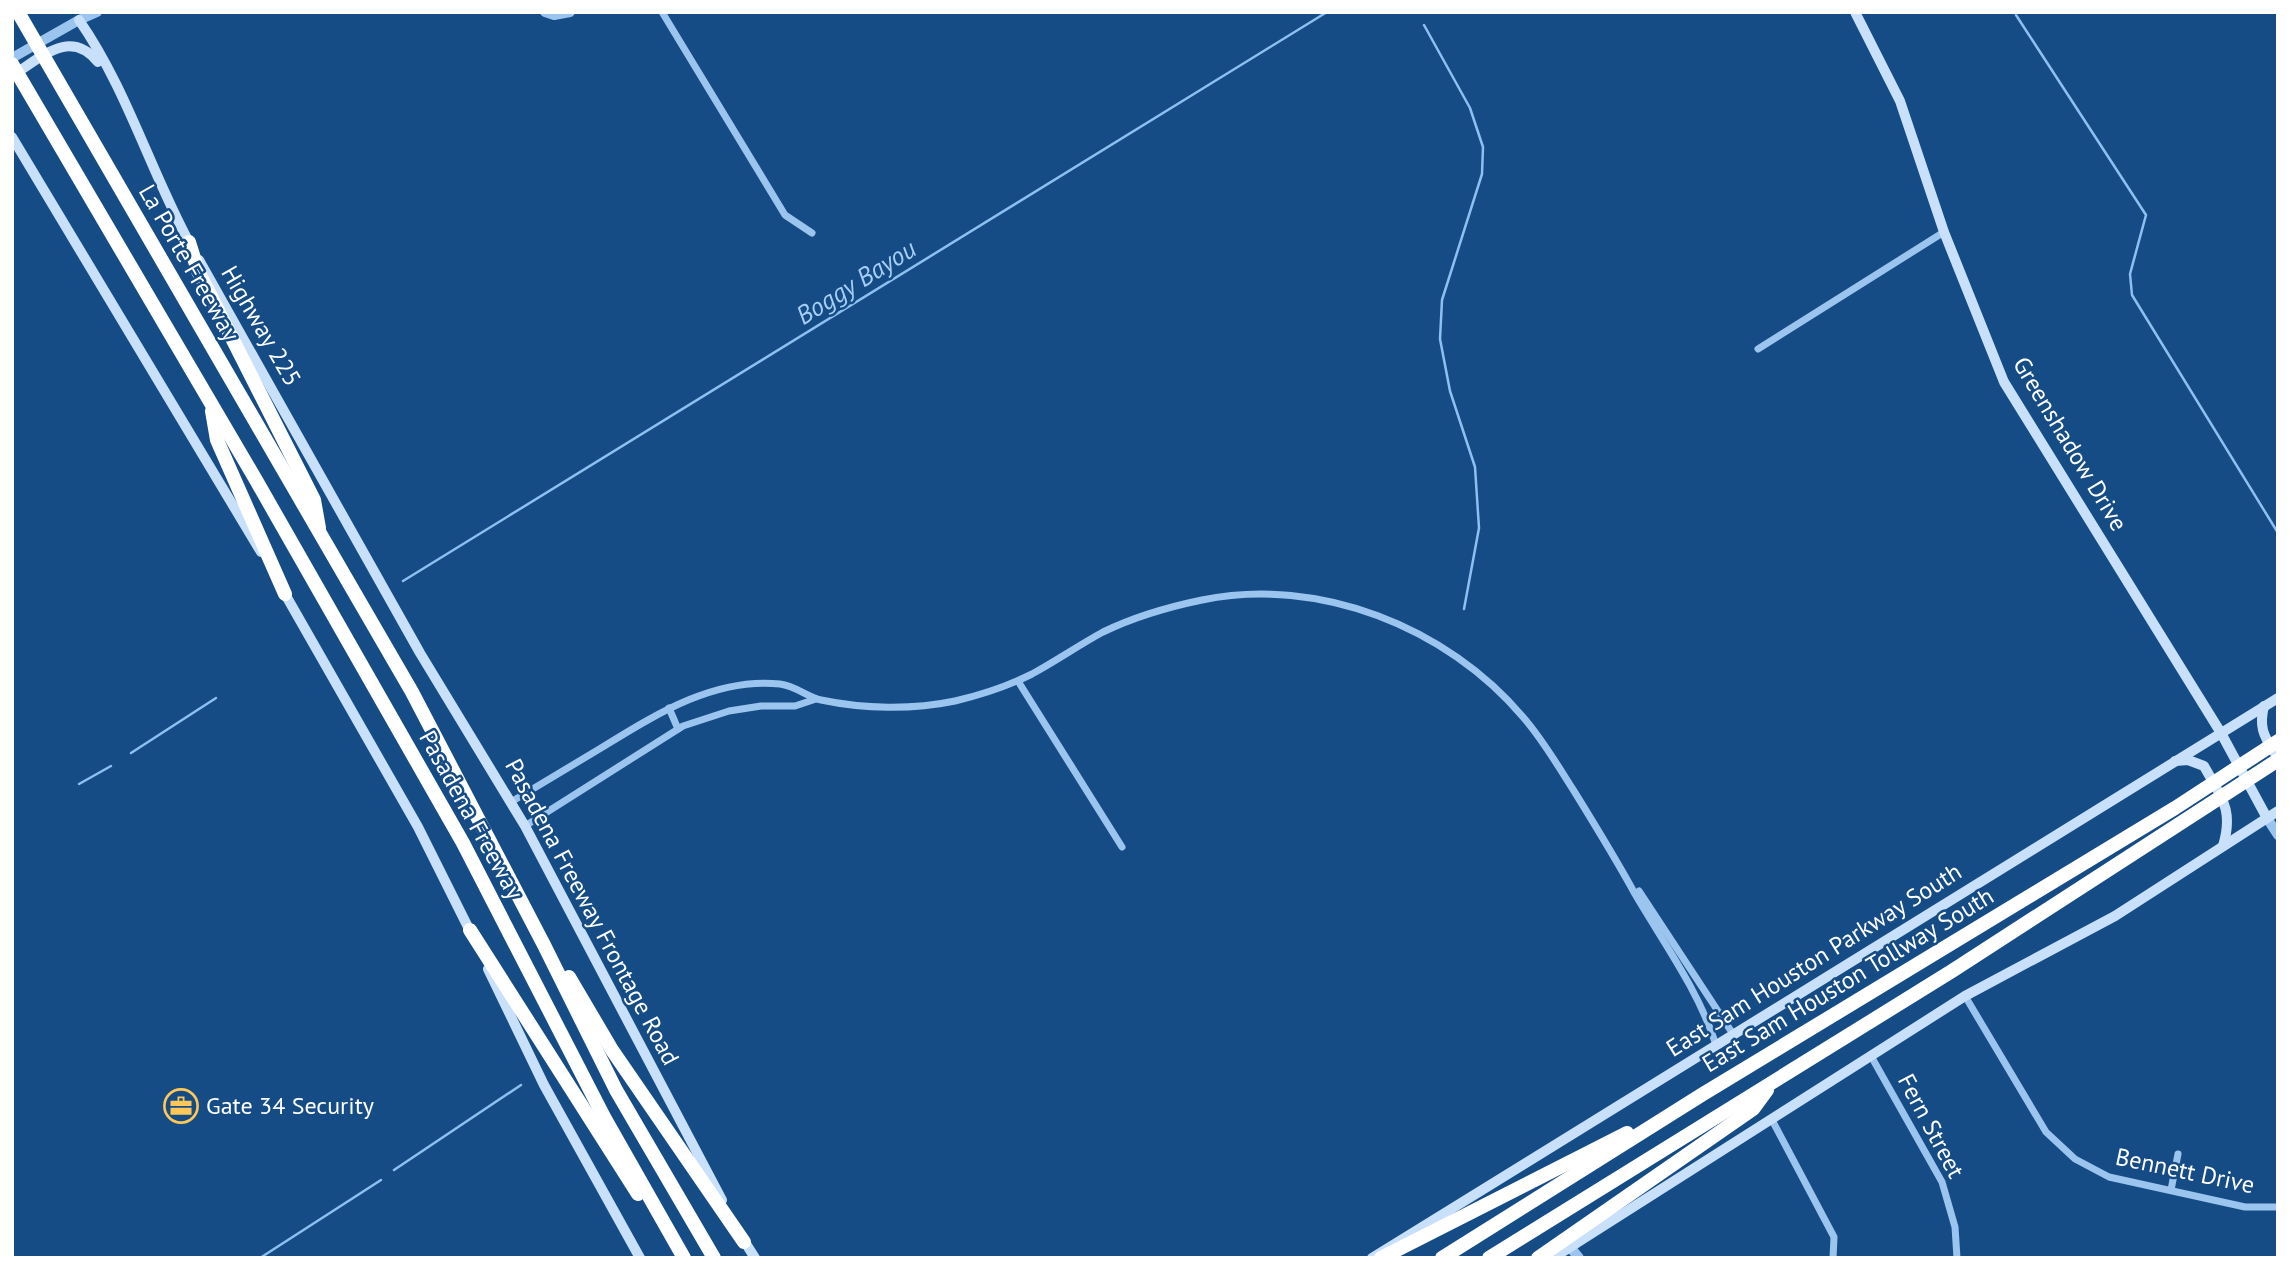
<svg xmlns="http://www.w3.org/2000/svg" width="2290" height="1270" font-family="'PT Sans',sans-serif">
<style>
.lines{fill:none;stroke-linecap:round;stroke-linejoin:round}
.stream{stroke:#8dc0f1;stroke-width:2.5}
.minor{stroke:#9bc4ee;stroke-width:7}
.tertiary{stroke:#9bc4ee;stroke-width:10}
.secondary{stroke:#c8e0fa;stroke-width:10}
.motorway{stroke:#fff;stroke-width:14}
.labels{text-anchor:middle;stroke-width:5;stroke-linejoin:round;paint-order:stroke}
.street-label{font-size:24px;fill:#fff;stroke:#164c86}
.poi-label{font-size:24px;fill:#fff;stroke:#164c86;text-anchor:start}
.water-label{font-size:26px;font-style:italic;fill:#a6cef6;stroke:#164c86}
</style>
<rect width="100%" height="100%" fill="#164c86"/>
<g class="lines">
<!-- stream -->
<g class="stream">
<path d="M2016,15L2146,215L2130,274L2132,295L2278,533"/>
<path d="M1424,25L1470,108L1483,147L1482,174L1442,300L1440,339L1450,391L1475,467L1479,528L1464,609"/>
<path d="M403,581L1327,12"/>
<path d="M131,753L216,698"/>
<path d="M79,784L111,766"/>
<path d="M394,1170L521,1085"/>
<path d="M260,1258L381,1180"/>
</g>
<!-- minor -->
<g class="minor">
<path d="M662,12L785,215L812,233"/>
<path d="M1758,349L1944,232"/>
<path d="M1018,681L1122,847"/>
<path d="M669,708L678,729"/>
<path d="M511,802C541,784 571,766 601,748C655,715 714,677 780,684C796,686 807,697 821,700C864,709 912,710 955,701C981,695 1008,686 1032,674C1056,661 1079,645 1103,632C1134,617 1168,607 1202,600C1319,576 1447,627 1523,717C1543,740 1558,766 1574,791C1595,825 1616,859 1635,894C1663,942 1699,991 1716,1045"/>
<path d="M525,826L683,726L729,711L761,706H795L816,699"/>
<path d="M1639,891L1733,1034"/>
<path d="M1965,996L2046,1132L2075,1159L2109,1177L2245,1207H2278"/>
<path d="M1871,1056L1942,1182L1955,1227L1957,1258"/>
<path d="M1772,1120L1834,1237L1833,1258"/>
<path d="M2171,1190L2178,1154"/>
</g>
<!-- tertiary -->
<g class="tertiary">
<path d="M545,12L554,15L570,12"/>
<path d="M12,58L79,20L97,12"/>
<path d="M2267,818L2278,835"/>
<path d="M1570,1247L1579,1258"/>
</g>
<!-- secondary -->
<g class="secondary">
<path d="M1855,12L1900,101L1944,232L2004,382L2221,733L2267,818"/>
<path d="M79,20C127,89 151,173 191,246"/>
<path d="M13,75C42,57 70,28 98,62"/>
<path d="M12,137L261,552"/>
<path d="M199,260L420,653L525,826L722,1200"/>
<path d="M281,587L418,827L472,935"/>
<path d="M2264,706C2259,726 2263,735 2274,752"/>
<path d="M2175,761L2188,760L2204,766C2221,797 2234,809 2223,846"/>
<path d="M488,969L544,1085L640,1258"/>
<path d="M741,1236L755,1258"/>
<path d="M1372,1258L2278,698"/>
<path d="M1553,1258L1965,996L2115,916L2278,811"/>
</g>
<!-- motorway -->
<g class="motorway">
<path d="M18,12L412,692L544,945L616,1090L714,1258"/>
<path d="M12,64L256,480L463,843L604,1117L684,1258"/>
<path d="M189,242L198,271L314,500L319,528"/>
<path d="M212,411L217,440L285,594"/>
<path d="M470,930L638,1194"/>
<path d="M569,977L612,1050L744,1242"/>
<path d="M1381,1258L1627,1133"/>
<path d="M1442,1258L1703,1094L2175,808L2278,741"/>
<path d="M1489,1258L1952,971L2278,760"/>
<path d="M1538,1258L1753,1109L1767,1090"/>
</g>
</g>
<!-- icons -->
<defs>
<g id="office-ring" transform="scale(1.75)"><circle r="9.5" fill="#164c86" stroke="#ffc758" stroke-width="1.5"/><path d="M-6-3h4V-5.5h4V-3h4V5H-6ZM-1-4.5V-3h2v-1.5ZM-6 0V1H6V0Z" fill="#ffc758"/></g>
</defs>
<g fill-rule="evenodd">
<use href="#office-ring" x="181" y="1106"/>
</g>
<g class="labels">
<!-- street labels -->
<g class="street-label">
<text transform="translate(189 263) rotate(60)" y="8">La Porte Freeway</text>
<text transform="translate(261 326) rotate(60)" y="8">Highway 225</text>
<text transform="translate(2070 444) rotate(59)" y="8">Greenshadow Drive</text>
<text transform="translate(471 815) rotate(61)" y="8">Pasadena Freeway</text>
<text transform="translate(592 912) rotate(62)" y="8">Pasadena Freeway Frontage Road</text>
<text transform="translate(1814 960) rotate(-32)" y="8">East Sam Houston Parkway South</text>
<text transform="translate(1848 980) rotate(-31)" y="8">East Sam Houston Tollway South</text>
<text transform="translate(1931 1126) rotate(62)" y="8">Fern Street</text>
<text transform="translate(2185 1171) rotate(12)" y="8">Bennett Drive</text>
</g>
<!-- poi labels -->
<g class="poi-label">
<text x="206" y="1114">Gate 34 Security</text>
</g>
<!-- water labels -->
<g class="water-label">
<text transform="translate(856 282) rotate(-32)" y="9">Boggy Bayou</text>
</g>
</g>
<!-- border -->
<rect width="2290" height="1270" fill="none" stroke="#ffffff" stroke-width="28"/>
</svg>
